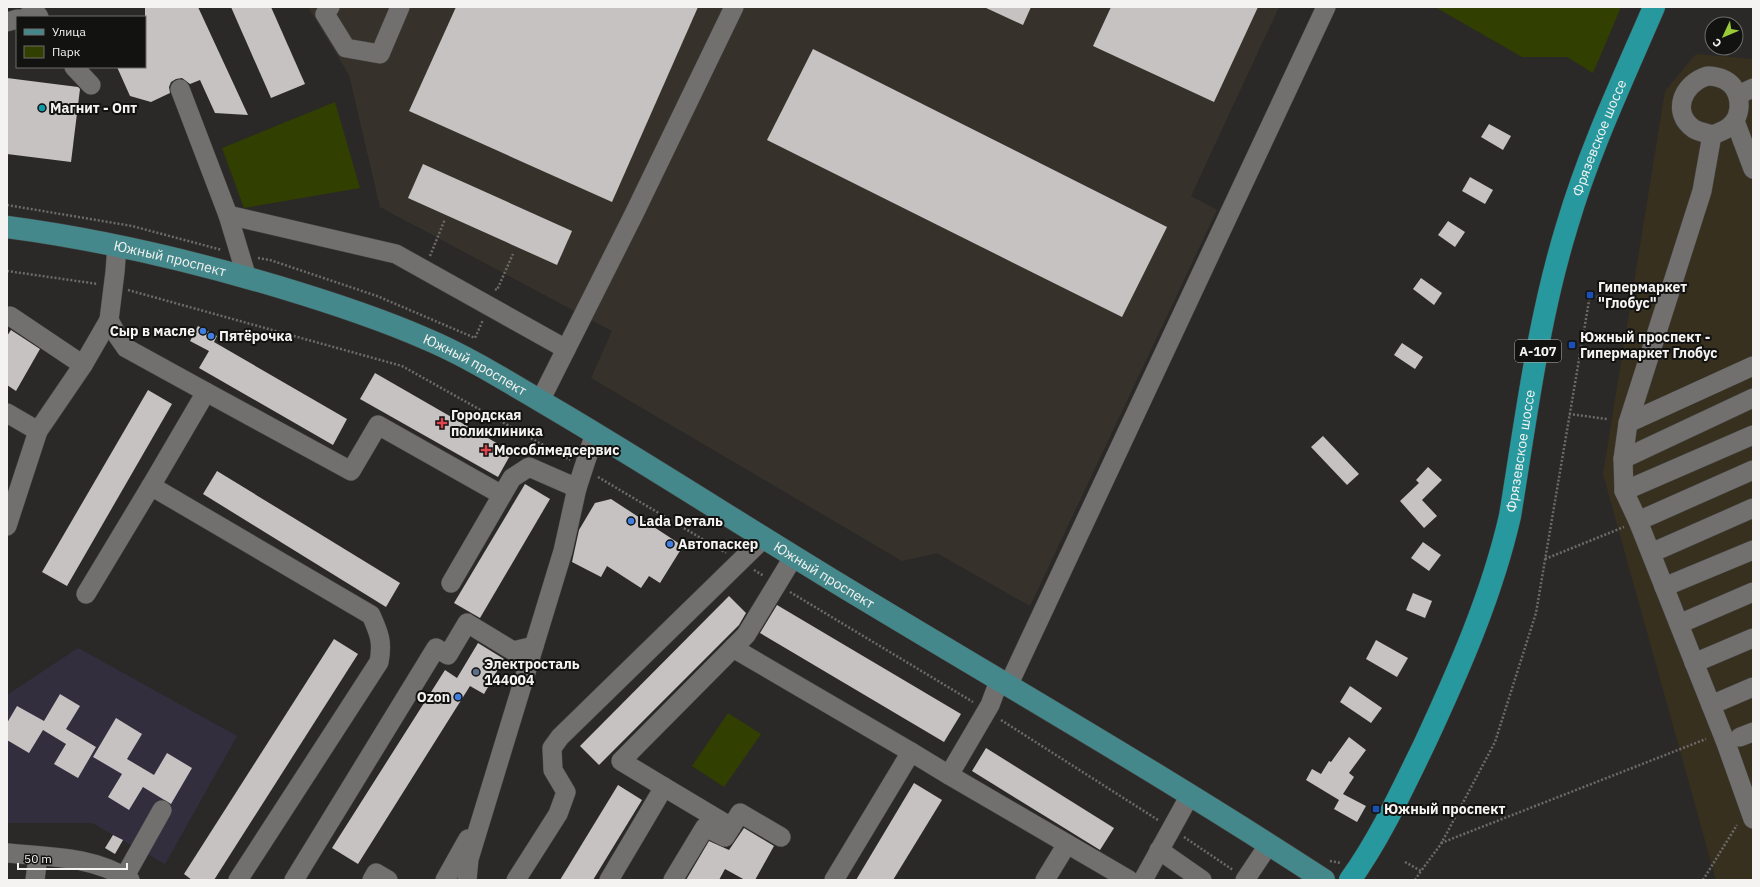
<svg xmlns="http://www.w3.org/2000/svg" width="1760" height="887" font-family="'IBM Plex Sans',sans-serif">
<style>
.commercial{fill:#37301f}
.built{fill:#36322b}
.education{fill:#322e3e}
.green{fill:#313f00}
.building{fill:#c5c2c1}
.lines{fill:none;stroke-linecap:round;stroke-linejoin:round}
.minor-casing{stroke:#444442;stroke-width:20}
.major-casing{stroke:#444442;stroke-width:23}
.highway-casing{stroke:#444442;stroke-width:23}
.path{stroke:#6c6b69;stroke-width:2.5;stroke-dasharray:2 2;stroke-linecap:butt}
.minor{stroke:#72706e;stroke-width:19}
.major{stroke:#45888b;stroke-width:22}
.highway{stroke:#27989e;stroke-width:22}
.culture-dot{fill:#0f9aa8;stroke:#121211;stroke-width:1.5}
.transit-dot{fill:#1a4fb4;stroke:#121211;stroke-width:1.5}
.shop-dot{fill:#3f7fe0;stroke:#121211;stroke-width:1.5}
.health-dot{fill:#e0444e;stroke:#121211;stroke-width:1.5}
.service-dot{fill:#5c6f8a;stroke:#121211;stroke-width:1.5}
.labels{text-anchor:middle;stroke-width:4;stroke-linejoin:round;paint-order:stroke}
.shield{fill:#121211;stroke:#b0b0ae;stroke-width:1}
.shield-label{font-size:13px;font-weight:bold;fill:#f4f3f1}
.poi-label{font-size:14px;font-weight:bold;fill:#f4f3f1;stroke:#121211;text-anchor:start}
.street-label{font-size:14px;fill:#f4f3f1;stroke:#121211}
</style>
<rect width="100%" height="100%" fill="#2a2927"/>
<!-- commercial -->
<path class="commercial" d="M1696,54L1753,59V880H1716L1603,474L1665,91Z"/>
<!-- built -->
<path class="built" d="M308,7H1279L1191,196L1217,210L1030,606L937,553L902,561L591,378L612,331L380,207L349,75Z"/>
<!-- education -->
<path class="education" d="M78,648L237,736L165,864L92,823H7V695Z"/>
<!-- green -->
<g class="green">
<path d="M1435,7H1621L1593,73L1567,57H1522Z"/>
<path d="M335,102L360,188L244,208L222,148Z"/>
<path d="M728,713L761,734L724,787L692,766Z"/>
</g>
<!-- building -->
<g class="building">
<path d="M145,7H198L248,115L215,113L200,80L190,84L182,78L176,79L171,82L169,87L170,93L151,102L130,96L117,67H145Z"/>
<path d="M231,7H271L305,84L271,98Z"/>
<path d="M456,7H698L612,202L409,111Z"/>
<path d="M984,7H1031L1023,25Z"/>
<path d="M1111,7H1258L1214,102L1093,46Z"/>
<path d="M813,49L1167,227L1122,317L767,140Z"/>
<path d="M7,78L78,87L80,89L71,162L7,154Z"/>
<path d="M1489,124L1511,136L1503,150L1481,137Z"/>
<path d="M423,164L572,231L557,265L408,198Z"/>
<path d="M1470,177L1493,190L1485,204L1462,191Z"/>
<path d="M1448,221L1465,232L1455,247L1438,235Z"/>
<path d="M1421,278L1442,293L1434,305L1413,289Z"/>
<path d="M198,326L217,336L214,342L347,419L333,445L199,368L209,351L190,341Z"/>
<path d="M11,330L40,349L16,391L7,385V336Z"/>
<path d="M1402,343L1423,357L1415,369L1394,355Z"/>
<path d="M375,373L512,452L498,477L360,399Z"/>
<path d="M148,390L172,404L67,586L42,572Z"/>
<path d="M1323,436L1359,474L1347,485L1311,447Z"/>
<path d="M1428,467L1442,480L1422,500L1437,516L1424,528L1400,501L1419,483L1416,480Z"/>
<path d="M217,471L400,583L386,607L203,494Z"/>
<path d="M525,484L550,499L480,618L454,603Z"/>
<path d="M611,499L683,546L660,583L649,576L641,588L607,566L601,577L572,562L579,530L595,503Z"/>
<path d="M1423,542L1441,555L1429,571L1411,558Z"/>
<path d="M1413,593L1432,601L1425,618L1406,610Z"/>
<path d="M729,596L746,613L739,625L599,765L580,746Z"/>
<path d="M777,605L961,714L944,742L760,633Z"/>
<path d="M334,639L358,654L214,880H192L184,874Z"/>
<path d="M1376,640L1408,658L1397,677L1366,659Z"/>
<path d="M478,643L504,659L484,694L470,686L358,864L332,848L445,670L457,678Z"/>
<path d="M1350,686L1382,708L1371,723L1340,702Z"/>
<path d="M60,694L80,706L66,729L96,747L78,778L54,764L66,744L43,730L29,753L7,740V723L17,706L44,721Z"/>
<path d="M116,718L142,734L127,759L154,775L167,753L192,768L171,804L143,787L129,810L108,797L122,774L93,757Z"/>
<path d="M1349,737L1366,750L1349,773L1354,777L1343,794L1366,806L1357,822L1334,809L1339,800L1306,780L1312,769L1321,774L1329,761L1331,762Z"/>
<path d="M986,748L1114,828L1100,850L972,771Z"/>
<path d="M914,783L942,800L893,880H856Z"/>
<path d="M618,785L642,800L593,880H560Z"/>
<path d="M744,828L774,846L755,880H745L725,869L719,880H686L709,841L729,850Z"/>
<path d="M113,835L123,840L115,854L105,848Z"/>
</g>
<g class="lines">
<!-- minor casing -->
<g class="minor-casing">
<g id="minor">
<path d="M330,7L325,14L346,48L380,54L400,7"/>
<path d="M26,17L37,14L39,17"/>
<path d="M7,22L17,19"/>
<path d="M74,67L91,85"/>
<path d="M1707,76C1713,76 1719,77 1725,80C1742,89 1744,115 1729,127C1724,131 1718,133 1712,135C1706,133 1700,132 1694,129C1671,113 1682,84 1707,76Z"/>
<path d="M180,89L228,215L247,278"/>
<path d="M1738,95L1753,88"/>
<path d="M1735,121L1753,169"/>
<path d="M1712,135L1702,191L1628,423L1623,459L1624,491L1638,521L1726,743L1753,819"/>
<path d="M228,215L396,254L566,349"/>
<path d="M117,245L115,272L109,320L117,335L126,348L206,392L151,486"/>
<path d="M10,316L83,365L109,320"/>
<path d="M206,392L351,471L378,425L502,495"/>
<path d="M540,401L634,214L734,7"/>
<path d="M7,413L38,431L83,365"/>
<path d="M1628,423L1753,366"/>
<path d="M1623,459L1753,398"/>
<path d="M1624,491L1753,435"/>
<path d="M1638,521L1753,470"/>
<path d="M7,526L38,431"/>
<path d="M1651,553L1753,508"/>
<path d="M451,583L512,478L529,467L577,488"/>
<path d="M1664,587L1753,550"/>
<path d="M86,594L151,486L371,615C379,633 383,642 379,662L238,880"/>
<path d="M1679,624L1753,592"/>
<path d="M733,648L911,752"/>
<path d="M1694,663L1753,638"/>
<path d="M1008,686L1326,7"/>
<path d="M1711,705L1753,687"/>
<path d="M1740,737L1753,732"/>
<path d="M949,775L1129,880"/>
<path d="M664,787L731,827"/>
<path d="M1159,850L1202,880"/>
<path d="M7,853C50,857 93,856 130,880"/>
<path d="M125,876L162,810"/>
<path d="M35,880L38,856"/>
<path d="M294,880L436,648L448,655L467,623L513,651L534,646"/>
<path d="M372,880L376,873L388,880"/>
<path d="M445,880L468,839"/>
<path d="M467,880L469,859L563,551L577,488L595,433"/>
<path d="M516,880L558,814L566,792L553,770L552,748L560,737L764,538"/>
<path d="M609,880L664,787L621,761L746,635L794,556"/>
<path d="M673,880L705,827L725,837L740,813L781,837"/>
<path d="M834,880L911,752L949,775L990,705L999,681"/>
<path d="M1045,880L1067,844"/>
<path d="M1143,880L1190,795"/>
<path d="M1245,880L1269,844"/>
</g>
</g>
<!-- major casing -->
<g class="major-casing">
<g id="major">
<path id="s1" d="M7,227C98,239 188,260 276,286C326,301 376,317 424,338C472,358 516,387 561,413C657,470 751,531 847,589C1006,685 1168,778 1324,880"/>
</g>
</g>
<!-- highway casing -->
<g class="highway-casing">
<g id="highway">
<path id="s2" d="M1350,880C1380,838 1401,792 1424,745C1458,672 1492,595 1510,516C1526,419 1538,320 1567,226C1589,151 1623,79 1654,7"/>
</g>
</g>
<!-- path -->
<g class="path">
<path d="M7,205L132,226L222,250"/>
<path d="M430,256L445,219"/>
<path d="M258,258L270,260L377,296L475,338L483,320"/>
<path d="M7,271L98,284"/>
<path d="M495,289L497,290L513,254"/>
<path d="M128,290L402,366L570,460"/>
<path d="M1569,414L1607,419"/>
<path d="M598,477L726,553"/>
<path d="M1545,559L1624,527"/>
<path d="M754,570L764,576"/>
<path d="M790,592L973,702"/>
<path d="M1001,720L1158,820"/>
<path d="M1184,837L1233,870"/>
<path d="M1441,843L1706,739"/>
<path d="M1330,861L1341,863"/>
<path d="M1405,862L1421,871L1441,844L1495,742L1536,613L1590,295L1632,305"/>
<path d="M1415,880L1421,871"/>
<path d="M1703,880L1737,825"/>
</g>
<!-- minor -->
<use href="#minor" class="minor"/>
<!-- major -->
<use href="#major" class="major"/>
<!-- highway -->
<use href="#highway" class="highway"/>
</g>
<!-- markers -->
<circle class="culture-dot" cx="42" cy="108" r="4"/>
<g class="transit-dot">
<rect x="1586" y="291" width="8" height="8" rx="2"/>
<rect x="1568" y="341" width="8" height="8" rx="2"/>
<rect x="1372" y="805" width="8" height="8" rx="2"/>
</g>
<g class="shop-dot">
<circle cx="203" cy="331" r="4"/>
<circle cx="211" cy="336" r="4"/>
<circle cx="631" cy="521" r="4"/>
<circle cx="670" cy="544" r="4"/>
<circle cx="458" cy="697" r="4"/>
</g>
<g class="health-dot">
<path d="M440 417h4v4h4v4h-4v4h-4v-4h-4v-4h4z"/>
<path d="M484 444h4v4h4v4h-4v4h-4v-4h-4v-4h4z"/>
</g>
<circle class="service-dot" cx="476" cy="672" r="4"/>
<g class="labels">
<!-- shield labels -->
<rect class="shield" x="1515" y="340" width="46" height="22" rx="3"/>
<g class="shield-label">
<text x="1538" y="356">А-107</text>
</g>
<!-- poi labels -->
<g class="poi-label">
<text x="50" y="113">Магнит - Опт</text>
<text x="1598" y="292">Гипермаркет<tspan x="1598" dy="16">"Глобус"</tspan></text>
<text x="195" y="336" text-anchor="end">Сыр в масле</text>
<text x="219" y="341">Пятёрочка</text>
<text x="1580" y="342">Южный проспект -<tspan x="1580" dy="16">Гипермаркет Глобус</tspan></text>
<text x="451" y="420">Городская<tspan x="451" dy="16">поликлиника</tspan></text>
<text x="494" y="455">Мособлмедсервис</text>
<text x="639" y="526">Lada Dеталь</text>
<text x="678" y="549">Автопаскер</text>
<text x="484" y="669">Электросталь<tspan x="484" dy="16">144004</tspan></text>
<text x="450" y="702" text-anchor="end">Ozon</text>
<text x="1384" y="814">Южный проспект</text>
</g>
<!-- street labels -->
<g class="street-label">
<text dy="5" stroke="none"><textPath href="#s2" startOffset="789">Фрязевское шоссе</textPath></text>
<text dy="5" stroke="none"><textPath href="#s1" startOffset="166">Южный проспект</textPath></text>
<text dy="5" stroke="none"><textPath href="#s1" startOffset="490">Южный проспект</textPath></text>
<text dy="5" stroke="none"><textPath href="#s2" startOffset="465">Фрязевское шоссе</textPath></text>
<text dy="5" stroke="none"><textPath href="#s1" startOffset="898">Южный проспект</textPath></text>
</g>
</g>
<!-- border -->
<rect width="1760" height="887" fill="none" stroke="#f4f3f1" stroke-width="16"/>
<!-- legend -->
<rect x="16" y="16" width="130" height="52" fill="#121211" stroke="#6c6c6b"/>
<rect x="24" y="29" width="20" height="6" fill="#45888b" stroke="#6c6c6b"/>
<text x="52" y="36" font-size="12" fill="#f4f3f1">Улица</text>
<rect x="24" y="46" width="20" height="12" fill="#313f00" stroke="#6c6c6b"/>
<text x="52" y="56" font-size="12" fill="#f4f3f1">Парк</text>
<!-- north arrow -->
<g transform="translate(1724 36) rotate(226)"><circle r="19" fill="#121211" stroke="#6c6c6b"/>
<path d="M0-3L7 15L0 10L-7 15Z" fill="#98cb37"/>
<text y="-6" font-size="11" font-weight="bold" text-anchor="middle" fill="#f4f3f1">С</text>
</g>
<!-- scale -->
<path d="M18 863v6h109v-6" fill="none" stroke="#f4f3f1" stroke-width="2"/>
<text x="24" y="863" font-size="12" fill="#f4f3f1" stroke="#121211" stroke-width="3" paint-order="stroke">50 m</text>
</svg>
